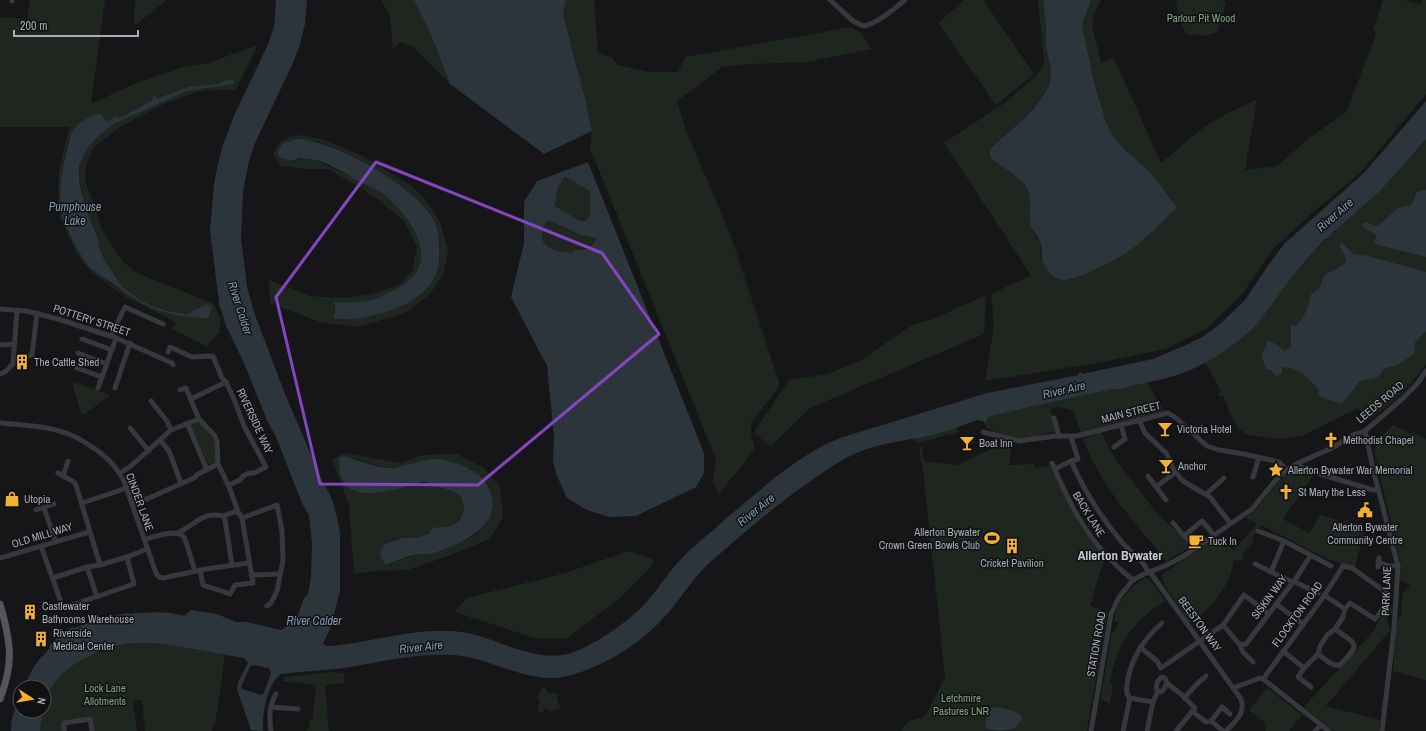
<svg xmlns="http://www.w3.org/2000/svg" width="1426" height="731" font-family="'Archivo Narrow',sans-serif">
<style>
.green{fill:#1e261f;fill-rule:evenodd}
.water{fill:#2c353c;fill-rule:evenodd}
.lines{fill:none;stroke-linecap:round;stroke-linejoin:round}
.minor{stroke:#37383d;stroke-width:5}
.major{stroke:#53555c;stroke-width:7}
.marked{fill:none;stroke:#8446be;stroke-width:3;stroke-linejoin:round}
.labels{text-anchor:middle;stroke-width:3;stroke-linejoin:round;paint-order:stroke}
.park-label{font-size:11px;fill:#7fa381;stroke:#111113}
.street-label{font-size:11px;fill:#a8adb8;stroke:#111113}
.poi-label{font-size:11px;fill:#a8adb8;stroke:#111113;text-anchor:start}
.water-label{font-size:12px;font-style:italic;fill:#7f9bb3;stroke:#111113}
.quarter-label{font-size:13px;font-weight:bold;fill:#c9ccd4;stroke:#111113}
</style>
<rect width="100%" height="100%" fill="#161618"/>
<!-- green -->
<g class="green">
<path d="M30,0H105L91,104L134,84L183,67L208,63L258,45L236,89L199,91L159,106L120,127L92,149L87,163L85,179L102,230L123,262L139,274L213,303L221,319L219,330H222L206,346L172,329L176,322L126,297L92,273L77,254L60,217L58,194L59,171L69,127H0V17L27,19ZM227,80L234,84L187,91L114,124L101,134L89,146L79,165V180L89,217L98,239L100,249L103,257L118,281L125,289L142,301L154,307L167,311L188,314L195,311H210L209,317H192L170,313L134,299L93,271L80,255L62,215L60,195L64,160L70,137L73,131L78,125L103,118L106,121L110,120L115,116L121,117L151,101L154,95L158,98L188,87L218,84Z"/>
<path d="M135,0H167L134,26Z"/>
<path d="M381,0H414L430,32L450,84L412,46L400,42L393,49L390,16Z"/>
<path d="M566,0H594L598,54L612,57L617,65L650,72H678L685,57L851,27L861,33L872,49L806,62L752,64L722,67L677,101L685,128L730,233L780,385L751,423V433L755,449L719,494L713,482L716,459L590,148L592,131L586,102L563,14Z"/>
<path d="M964,0H983L1034,74L996,105L938,23Z"/>
<path d="M1038,0H1043C1044,8 1045,16 1046,25C1046,32 1045,39 1046,46C1047,57 1052,66 1051,77C1047,104 1011,129 992,147L1027,187L1030,201L1032,229L1040,243L1041,256L1045,267L1051,275L1073,278L1118,258L1132,249L1151,173L1123,148L1111,133L1106,122L1095,86L1082,25L1091,0H1101L1094,14L1092,25L1101,63L1114,58L1161,163L1204,127L1224,115L1257,99L1245,170L1277,166L1308,139L1346,112L1374,40L1376,32L1373,30L1383,0H1403L1421,4L1423,0H1426V94L1360,173L1312,213L1273,249L1243,293L1206,329L1166,349L1108,361L985,381L994,326L991,294L1031,275L944,143L1003,104L1036,76L1042,68L1044,61Z"/>
<path d="M1176,0H1221L1226,2L1218,32L1203,36L1186,34L1178,16Z"/>
<path d="M302,135L321,139L361,155L412,186L429,204L441,225L448,251L443,275L430,294L405,313L358,327L320,322L270,303L269,280L310,296L343,298L372,294L398,285L412,271L417,247L403,220L378,199L329,169H308L281,166L273,154L280,142L290,137ZM316,141C347,150 421,191 435,221C440,233 440,248 440,261L401,306L372,316L339,319L335,313L333,302C344,302 356,303 367,301C376,300 384,295 392,291C442,268 419,227 389,199C382,191 362,183 352,178L349,175C328,168 315,153 290,161L280,147L286,142Z"/>
<path d="M1426,139V364C1407,390 1393,403 1367,421L1358,408L1302,436L1278,439L1248,435L1239,429L1232,418L1223,396L1219,397L1218,394L1221,391L1205,362L1228,349L1250,331L1264,315L1299,267L1332,233L1368,202Z"/>
<path d="M564,177L590,191V215L586,221L580,222L555,206C556,194 557,187 564,177Z"/>
<path d="M548,220L581,235L596,238C592,249 586,251 574,250L572,253C564,252 553,251 547,246C538,239 542,227 548,220Z"/>
<path d="M986,295L984,334L810,408L770,447L754,432L789,380L828,374L863,359L912,325L933,319Z"/>
<path d="M73,382L111,395L82,416L73,386Z"/>
<path d="M1147,382L1164,411L1081,433L1073,410L1060,407L1050,409L1056,431C1043,434 1029,440 1016,439C1006,437 996,432 986,428L985,424L988,417L1034,406L1113,389H1120Z"/>
<path d="M198,421L214,440L217,463L211,465L208,464L190,425Z"/>
<path d="M1393,425L1411,434L1412,432L1426,439V680L1393,671L1397,620L1402,614L1401,612L1402,594L1410,585L1400,580L1401,564L1374,450C1378,440 1385,433 1393,425Z"/>
<path d="M957,427L958,433L946,435L920,443L918,444L914,439Z"/>
<path d="M1101,432L1115,458L1156,512L1191,546L1165,562C1159,548 1146,538 1137,526C1115,499 1095,471 1083,439Z"/>
<path d="M1007,442L1012,443L1009,465L1034,464V469L1050,466L1069,505L1082,529L1105,559L1100,571L1090,606L1108,612L1088,723L1087,731H901L909,721L923,717L927,713L945,677L924,478L919,448L921,445L925,463L933,462L957,465Z"/>
<path d="M344,453L401,463L422,455L457,454L484,468L500,487L503,518L489,539L454,554L407,570L376,571L354,574L349,505L332,459ZM344,456L386,468L404,466L418,462L442,460L472,469L489,488L493,500V510L489,520L483,527L475,535L442,551L429,554H417L386,565L394,540L409,537H420L430,533L441,527L456,524L461,519L464,507V502L457,493L450,489L425,481L389,491L367,493L357,492L350,488L344,483L342,479L339,457Z"/>
<path d="M1291,471H1296L1313,476L1283,519L1309,533L1321,515L1365,529L1355,567L1330,560L1261,525L1252,539L1254,540L1243,553L1245,555L1241,561L1234,560C1230,581 1220,598 1204,612V613L1190,623L1164,585L1165,584L1162,578L1163,574L1217,536L1234,550L1257,524L1245,517L1257,509L1276,484Z"/>
<path d="M629,551L654,560L650,568L621,597L566,639L534,638L455,612L466,598L562,574Z"/>
<path d="M1145,578L1149,579L1165,601C1133,620 1114,648 1110,685H1113L1110,704L1101,699V696L1112,632L1113,633L1119,624L1114,620C1117,602 1129,588 1145,578Z"/>
<path d="M1386,607L1393,608L1392,612C1385,617 1386,623 1391,629L1326,706L1380,720L1379,731H1334L1304,707L1373,632Z"/>
<path d="M137,643L169,645L225,655L215,725H212V731H145L142,700L133,701L137,731H92L90,720L67,722L62,731H40C42,705 52,677 75,663C81,659 89,656 95,654C109,648 122,644 137,643Z"/>
<path d="M330,672L344,673V683L332,684L325,686L329,731H305L309,728L310,719H313L316,685L282,681L285,677Z"/>
<path d="M544,686L548,693H556L560,708L549,711L545,708L543,713L537,711L540,701L537,698Z"/>
<path d="M1267,688L1302,715L1289,731H1266L1264,722L1249,710Z"/>
</g>
<!-- water -->
<g class="water">
<path d="M276,0H307L305,24L300,44L292,65L255,143L249,161L243,191L241,239L247,287L255,315L285,394L321,478L332,499L337,517L340,532V591L330,629L323,643L324,645L328,646C374,643 426,623 472,634C504,642 537,663 571,653C596,645 634,618 650,598C660,586 669,572 680,560C695,544 713,531 729,516C763,488 799,454 840,438L987,393L1079,375V373L1081,372L1082,374L1153,359L1186,345L1204,336L1220,324L1245,300L1269,264L1285,243L1364,173L1426,101V139L1380,191L1356,212L1355,215L1352,216L1332,233L1331,236C1325,238 1321,244 1317,248C1294,271 1277,299 1257,324C1235,347 1205,366 1174,376C1156,381 1138,384 1120,389H1113L1034,406L988,417L985,424L983,421L977,420C961,426 945,432 928,436C909,440 889,442 870,448C850,454 832,466 815,478C790,495 766,514 743,534C731,544 719,554 707,565C694,578 684,593 673,607C647,639 612,663 572,675C530,687 494,658 453,655C416,653 380,662 344,668C323,671 302,671 281,674C267,684 262,714 263,731L251,730L237,689L238,682L248,663L244,658C234,656 224,655 214,653C189,648 164,643 138,643C125,643 112,647 99,652C70,664 52,676 44,708V687H24L33,668L41,657L43,656L49,649L50,645L65,631L73,627L74,628L103,618L127,613L129,614C147,612 167,611 184,616L191,610L217,614L236,622H246L281,630L294,622L297,618L304,598L308,594L311,577L312,544L309,516L302,503L276,437L267,420L244,363L226,326L221,309L219,305V302L210,231L214,184L217,169L222,148L233,118L269,42L274,27ZM252,665L269,668L271,673L264,693L261,695L242,689L241,687L250,667Z"/>
<path d="M414,0H566L563,14L586,102L592,131L544,154L450,84L430,32Z"/>
<path d="M1043,0H1091L1082,25L1095,86L1106,122L1111,133L1123,148L1151,173L1177,208C1162,221 1148,237 1132,249C1121,258 1077,280 1063,280C1054,279 1049,274 1045,266C1040,257 1043,251 1040,242C1038,234 1030,230 1030,221C1029,210 1032,199 1027,188C1022,178 1001,166 992,159C989,154 990,151 992,147C1011,129 1047,104 1051,77C1052,66 1047,57 1046,46C1045,39 1046,32 1046,25C1045,16 1044,8 1043,0Z"/>
<path d="M227,80L234,81V84L187,91L114,124L101,134L89,146L79,165V180L81,190L89,217L98,239L100,249L103,257L118,281L125,289L142,301L154,307L167,311L188,314L207,304L212,306L209,317L207,318C181,318 157,313 135,299C127,295 120,288 112,283C103,277 94,273 86,263C80,256 64,224 62,214C57,190 63,166 69,142C70,138 70,134 73,131C78,123 91,115 100,113L106,121L110,120L115,116L121,117L151,101L154,95L158,98L188,87L218,84Z"/>
<path d="M296,139C331,138 418,188 434,220C438,227 439,237 439,244C443,279 425,296 395,309C380,315 348,322 333,318C336,312 336,307 333,302C344,302 356,303 367,301C375,300 384,295 392,291C442,268 419,228 389,199C382,191 362,183 352,178L349,175L323,162L315,160L300,158L290,161L280,157L278,154V151L282,144Z"/>
<path d="M588,162L704,453V473L696,487L636,516L609,517L587,510L567,498L557,476L553,461L554,437L547,366L511,297L524,243V202L537,181ZM565,177L590,191V215L586,221H580L555,206C556,194 557,186 565,177ZM548,220L581,235L596,238C592,249 585,251 574,250L572,253C564,252 552,251 547,246C538,239 542,227 548,220Z"/>
<path d="M1426,190V257L1374,244L1377,235L1363,227V223L1367,222L1374,226L1379,225L1398,208L1411,205C1418,196 1412,191 1426,190Z"/>
<path d="M1341,243H1343L1353,254L1368,256L1426,272V331L1415,342L1414,354L1396,366L1385,368L1378,377L1360,381L1342,404L1321,397L1318,394L1319,390C1306,377 1303,368 1283,367L1282,369V374H1279V378L1271,370L1266,369L1261,355L1267,345V342L1268,341L1276,344L1284,351L1291,348V325L1296,326L1306,312L1311,294L1319,289L1325,274C1332,272 1340,267 1346,262C1347,256 1341,252 1340,245Z"/>
<path d="M344,456C357,460 380,469 393,468C410,466 427,456 444,460C465,465 484,472 491,494C500,519 476,535 455,545C447,548 439,552 430,554C426,555 422,554 418,554C407,556 396,561 386,565L381,558L380,553L382,548L386,544L402,538L420,537L430,533L432,528C445,526 459,528 463,513C469,486 438,491 425,481C406,487 352,506 342,479C339,472 339,464 339,457Z"/>
<path d="M20,697V711H43L40,731H11V730L12,717Z"/>
<path d="M994,707C1005,708 1015,710 1023,718C1021,721 1018,725 1014,728C1007,731 993,731 986,728C986,717 986,715 994,707Z"/>
</g>
<g class="lines">
<!-- minor -->
<g class="minor">
<path d="M830,0L853,21L863,26C875,25 896,8 905,0"/>
<path d="M12,1V0"/>
<path d="M0,309L26,311L58,319L116,338L172,363L173,365"/>
<path d="M111,336L125,307L163,324"/>
<path d="M82,339L112,350"/>
<path d="M0,345L14,344"/>
<path d="M168,352L170,347L192,357L213,356L222,378L226,382L234,399L244,426L266,467L254,473H249L243,476L240,480L229,485"/>
<path d="M78,353L107,364"/>
<path d="M14,357L32,355L37,313"/>
<path d="M77,368L102,377"/>
<path d="M0,374L5,372L13,364L17,310"/>
<path d="M98,388L116,338"/>
<path d="M115,388L130,343"/>
<path d="M180,390L186,388L199,419L215,436L217,442L218,464L230,489L238,512"/>
<path d="M191,399L226,382"/>
<path d="M151,401L167,421L171,430"/>
<path d="M1054,418L1059,436"/>
<path d="M1139,420L1145,433L1166,453L1174,470L1183,481L1210,497L1230,523"/>
<path d="M0,423C23,425 49,426 71,435C79,438 87,444 95,449C108,458 119,469 125,484L156,573L159,577L163,578L206,569L249,563"/>
<path d="M187,423L207,470"/>
<path d="M130,428L149,451"/>
<path d="M1365,431L1374,473L1398,566L1394,629L1382,731"/>
<path d="M983,432L1019,441L1055,436H1077L1168,413L1176,418L1207,446L1219,450L1244,454L1279,462L1287,470"/>
<path d="M1071,437L1078,459L1071,461C1084,490 1100,516 1120,540C1129,552 1143,558 1148,572"/>
<path d="M160,440L169,451L181,483"/>
<path d="M1114,447L1125,439L1121,425"/>
<path d="M1052,463C1073,512 1091,547 1133,580"/>
<path d="M1298,463L1301,467L1307,470L1373,490H1378"/>
<path d="M1055,469L1071,461"/>
<path d="M120,473L131,466L171,430L199,419"/>
<path d="M63,476L68,461"/>
<path d="M1148,476L1166,500"/>
<path d="M1253,477L1259,457"/>
<path d="M1156,487L1176,472"/>
<path d="M1206,494L1224,478"/>
<path d="M82,503L127,488"/>
<path d="M132,503L147,499L194,478L198,474L218,464"/>
<path d="M44,508L56,542"/>
<path d="M36,510L54,504"/>
<path d="M242,518L277,505L282,531L283,560L277,591L271,603L267,606"/>
<path d="M1173,523L1184,536L1197,547"/>
<path d="M1258,531L1284,541L1331,566"/>
<path d="M177,533C195,526 201,511 223,516L225,520L232,565"/>
<path d="M1184,536L1202,521L1214,535"/>
<path d="M144,540C153,537 176,528 184,537C186,541 193,565 195,571"/>
<path d="M41,546L63,608L134,584L127,557"/>
<path d="M0,558L89,532"/>
<path d="M1378,562L1389,566H1398"/>
<path d="M1255,564L1292,582"/>
<path d="M100,565L127,557L147,549"/>
<path d="M87,567L97,597"/>
<path d="M1378,567L1379,558"/>
<path d="M200,570L203,585L230,594L235,585L253,583L242,518L238,512H234L223,516"/>
<path d="M1150,572L1241,699C1246,714 1235,721 1226,731"/>
<path d="M1271,572L1284,541"/>
<path d="M251,575L280,574"/>
<path d="M53,578L87,567L100,565L76,485L74,482L58,473"/>
<path d="M1293,581L1318,593"/>
<path d="M1276,604L1303,624"/>
<path d="M1223,625L1240,645L1243,652L1253,662"/>
<path d="M1240,645L1246,644L1297,577L1310,556"/>
<path d="M1140,647L1157,661L1161,668L1223,625L1244,595L1268,613"/>
<path d="M1283,651L1304,668L1318,654L1320,646L1327,635L1335,629L1343,617L1345,609"/>
<path d="M1318,654C1324,658 1332,667 1340,665C1361,643 1358,646 1335,629"/>
<path d="M1304,668L1298,677L1311,687"/>
<path d="M1263,679L1324,596L1343,566L1352,568L1387,593L1388,596L1380,613L1375,619L1350,603L1345,609L1324,595"/>
<path d="M1263,679L1329,731"/>
<path d="M1167,683L1164,689L1161,692L1157,690C1155,686 1158,679 1162,677L1165,678L1167,683L1182,695L1195,708L1176,731"/>
<path d="M1233,688L1260,678L1263,679"/>
<path d="M1184,698L1199,682L1206,676"/>
<path d="M1153,702L1130,698C1125,694 1127,689 1127,684C1131,658 1143,640 1162,623"/>
<path d="M272,707L298,709"/>
<path d="M1192,711L1206,722L1211,721L1223,731"/>
<path d="M1211,721L1222,707L1230,714"/>
<path d="M64,731V723L90,719L92,731"/>
<path d="M271,731C269,719 269,705 276,694"/>
<path d="M1091,731L1111,614L1119,597L1133,580L1144,574L1167,565L1184,556L1252,509L1275,481L1287,470L1298,463L1332,448L1353,435L1365,431L1401,400L1417,384L1426,371"/>
<path d="M1123,731L1130,698"/>
<path d="M1147,731L1153,702L1158,691"/>
<path d="M1315,731L1321,725"/>
</g>
<!-- major -->
<path class="major" d="M0,604C4,618 8,633 9,647C11,664 6,683 0,699"/>
</g>
<!-- marked area -->
<path class="marked" d="M376,162L602,253L659,334L478,485L320,484L276,297Z"/>
<!-- icons -->
<defs>
<g id="building-bare" transform="scale(1.2)"><path d="M-4-6H4V6H1V3H-1V6H-4ZM-2.5-4.3h1.7v1.8h-1.7ZM.8-4.3h1.7v1.8H.8ZM-2.5-1h1.7V.8h-1.7ZM.8-1h1.7V.8H.8Z" fill="#f2b134" stroke="#111113" stroke-width="2.5" paint-order="stroke"/></g>
<g id="bar-bare" transform="scale(1.2)"><path d="M-6-5H6L.8 .8V4.5H3.5V6h-7V4.5H-.8V.8Z" fill="#f2b134" stroke="#111113" stroke-width="2.5" paint-order="stroke"/></g>
<g id="church-bare" transform="scale(1.2)"><path d="M-1.2-6h2.4v3.5h3.3v2.4h-3.3V6h-2.4V-.1h-3.3v-2.4h3.3Z" fill="#f2b134" stroke="#111113" stroke-width="2.5" paint-order="stroke"/></g>
<g id="sight-bare" transform="scale(1.2)"><path d="M0-6L1.8-2.2L6-1.7L2.9 1.2L3.7 5.4L0 3.3L-3.7 5.4L-2.9 1.2L-6-1.7L-1.8-2.2Z" fill="#f2b134" stroke="#111113" stroke-width="2.5" paint-order="stroke"/></g>
<g id="shop-bare" transform="scale(1.2)"><path d="M-5-2.5h2.3a2.7 3.5 0 0 1 5.4 0H5L5.5 6h-11ZM-1.5-2.5h3a1.5 2.3 0 0 0-3 0Z" fill="#f2b134" stroke="#111113" stroke-width="2.5" paint-order="stroke"/></g>
<g id="civic-bare" transform="scale(1.2)"><path d="M-.6-6.5H3V-4.5H.6V-3L4-1V1h2V6H-6V1h2V-1L-.6-3ZM-1.2 2.5V6h2.4V2.5Z" fill="#f2b134" stroke="#111113" stroke-width="2.5" paint-order="stroke"/></g>
<g id="stadium-bare" transform="scale(1.2)"><path d="M0-5a6.5 5 0 1 0 0 10a6.5 5 0 1 0 0-10ZM-3.5-1.8h7v3.6h-7Z" fill="#f2b134" stroke="#111113" stroke-width="2.5" paint-order="stroke"/></g>
<g id="cafe-bare" transform="scale(1.2)"><path d="M-5.5-4.5H6V0H3Q3 3.5 0 3.5H-2.5Q-5.5 3.5-5.5 0ZM3-3.2v2h1.7v-2ZM-6 4.5H4V6H-6Z" fill="#f2b134" stroke="#111113" stroke-width="2.5" paint-order="stroke"/></g>
</defs>
<g fill-rule="evenodd">
<use href="#building-bare" x="22" y="362"/>
<use href="#bar-bare" x="1165" y="429"/>
<use href="#church-bare" x="1331" y="440"/>
<use href="#bar-bare" x="967" y="443"/>
<use href="#bar-bare" x="1166" y="466"/>
<use href="#sight-bare" x="1276" y="470"/>
<use href="#church-bare" x="1286" y="492"/>
<use href="#shop-bare" x="12" y="499"/>
<use href="#civic-bare" x="1365" y="510"/>
<use href="#stadium-bare" x="992" y="538"/>
<use href="#cafe-bare" x="1196" y="541"/>
<use href="#building-bare" x="1012" y="546"/>
<use href="#building-bare" x="30" y="612"/>
<use href="#building-bare" x="41" y="639"/>
</g>
<g class="labels">
<!-- park labels -->
<g class="park-label">
<text x="1201" y="22">Parlour Pit Wood</text>
<text x="105" y="692">Lock Lane<tspan x="105" dy="13">Allotments</tspan></text>
<text x="961" y="702">Letchmire<tspan x="961" dy="13">Pastures LNR</tspan></text>
</g>
<!-- street labels -->
<g class="street-label">
<text transform="translate(92 320) rotate(18)" y="4">POTTERY STREET</text>
<text transform="translate(1380 402) rotate(-40)" y="4">LEEDS ROAD</text>
<text transform="translate(1131 412) rotate(-14)" y="4">MAIN STREET</text>
<text transform="translate(255 421) rotate(65)" y="4">RIVERSIDE WAY</text>
<text transform="translate(140 502) rotate(70)" y="4">CINDER LANE</text>
<text transform="translate(1089 514) rotate(58)" y="4">BACK LANE</text>
<text transform="translate(42 535) rotate(-17)" y="4">OLD MILL WAY</text>
<text transform="translate(1386 591) rotate(-88)" y="4">PARK LANE</text>
<text transform="translate(1269 597) rotate(-53)" y="4">SISKIN WAY</text>
<text transform="translate(1297 614) rotate(-54)" y="4">FLOCKTON ROAD</text>
<text transform="translate(1200 624) rotate(54)" y="4">BEESTON WAY</text>
<text transform="translate(1096 644) rotate(-80)" y="4">STATION ROAD</text>
</g>
<!-- poi labels -->
<g class="poi-label">
<text x="34" y="366">The Cattle Shed</text>
<text x="1177" y="433">Victoria Hotel</text>
<text x="1343" y="444">Methodist Chapel</text>
<text x="979" y="447">Boat Inn</text>
<text x="1178" y="470">Anchor</text>
<text x="1288" y="474">Allerton Bywater War Memorial</text>
<text x="1298" y="496">St Mary the Less</text>
<text x="24" y="503">Utopia</text>
<text x="1365" y="531" text-anchor="middle">Allerton Bywater<tspan x="1365" dy="13">Community Centre</tspan></text>
<text x="980" y="536" text-anchor="end">Allerton Bywater<tspan x="980" dy="13">Crown Green Bowls Club</tspan></text>
<text x="1208" y="545">Tuck In</text>
<text x="1012" y="567" text-anchor="middle">Cricket Pavilion</text>
<text x="42" y="610">Castlewater<tspan x="42" dy="13">Bathrooms Warehouse</tspan></text>
<text x="53" y="637">Riverside<tspan x="53" dy="13">Medical Center</tspan></text>
</g>
<!-- water labels -->
<g class="water-label">
<text x="75" y="211">Pumphouse<tspan x="75" dy="14">Lake</tspan></text>
<text transform="translate(1335 215) rotate(-41)" y="4">River Aire</text>
<text transform="translate(240 308) rotate(72)" y="4">River Calder</text>
<text transform="translate(1064 390) rotate(-13)" y="4">River Aire</text>
<text transform="translate(756 510) rotate(-39)" y="4">River Aire</text>
<text x="314" y="625">River Calder</text>
<text transform="translate(421 647) rotate(-6)" y="4">River Aire</text>
</g>
<!-- quarter labels -->
<g class="quarter-label">
<text x="1120" y="560">Allerton Bywater</text>
</g>
</g>
<!-- north arrow -->
<g transform="translate(32 699) rotate(102)"><circle r="19" fill="#111113" stroke="#4d4f55"/>
<path d="M0-3L7 15L0 10L-7 15Z" fill="#f2b134"/>
<text y="-6" font-size="11" font-weight="bold" text-anchor="middle" fill="#a8adb8">N</text>
</g>
<!-- scale -->
<path d="M14 30v6h124v-6" fill="none" stroke="#a8adb8" stroke-width="2"/>
<text x="20" y="30" font-size="12" fill="#a8adb8" stroke="#111113" stroke-width="3" paint-order="stroke">200 m</text>
</svg>
